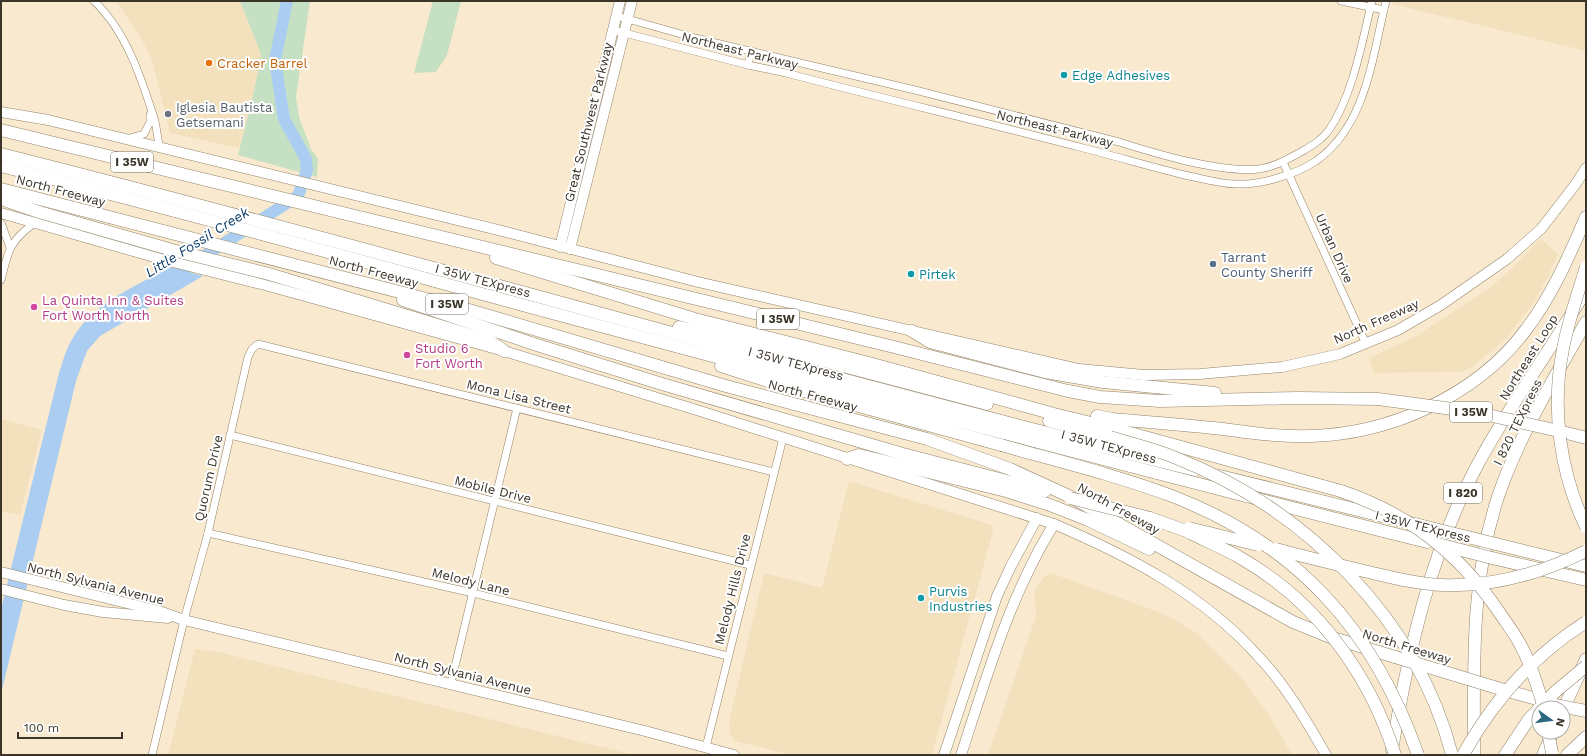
<svg xmlns="http://www.w3.org/2000/svg" width="1587" height="756" font-family="'Work Sans',sans-serif">
<style>
.built{fill:#f3e1be}
.green{fill:#c5e0c2}
.water{fill:#abcdf1}
.lines{fill:none;stroke-linecap:round;stroke-linejoin:round}
.river{stroke:#abcdf1;stroke-width:12}
.street-casing{stroke:#91836a;stroke-width:8}
.secondary-casing{stroke:#91836a;stroke-width:11}
.highway-casing{stroke:#91836a;stroke-width:13}
.street{stroke:#fff;stroke-width:7}
.secondary{stroke:#fff;stroke-width:10}
.highway{stroke:#fff;stroke-width:12}
.highway-bridge-casing{stroke:#91836a;stroke-width:13;stroke-linecap:butt}
.highway-bridge{stroke:#fff;stroke-width:12}
.food-dot{fill:#e8710a;stroke:#fff;stroke-width:1.5}
.culture-dot{fill:#0f9aa8;stroke:#fff;stroke-width:1.5}
.worship-dot{fill:#6b7280;stroke:#fff;stroke-width:1.5}
.service-dot{fill:#5c6f8a;stroke:#fff;stroke-width:1.5}
.hotel-dot{fill:#d1479c;stroke:#fff;stroke-width:1.5}
.labels{text-anchor:middle;stroke-width:4;stroke-linejoin:round;paint-order:stroke}
.shield{fill:#fff;stroke:#757169;stroke-width:1}
.shield-label{font-size:12px;font-weight:bold;fill:#3a3429}
.street-label{font-size:13px;fill:#3a3429;stroke:#fff}
.food-label{font-size:13px;fill:#c56008;stroke:#fff;text-anchor:start}
.culture-label{font-size:13px;fill:#0d838f;stroke:#fff;text-anchor:start}
.worship-label{font-size:13px;fill:#5b616d;stroke:#fff;text-anchor:start}
.service-label{font-size:13px;fill:#4e5e75;stroke:#fff;text-anchor:start}
.hotel-label{font-size:13px;fill:#b23c85;stroke:#fff;text-anchor:start}
.water-label{font-size:14px;font-style:italic;fill:#0d3e6b;stroke:#fff}
</style>
<rect width="100%" height="100%" fill="#f9eacf"/>
<!-- built -->
<g class="built">
<path d="M116,1H240L261,54L254,91L239,148L170,133L152,60L142,40Z"/>
<path d="M1393,1H1586V51L1392,4Z"/>
<path d="M1541,239L1558,254L1549,275L1534,302L1505,340L1471,368L1461,372L1374,373L1369,358L1416,336L1491,287L1512,268Z"/>
<path d="M1,419L42,430L20,515L1,511Z"/>
<path d="M849,481L992,525L993,531L932,755H791L735,741L730,734L729,721L764,573L822,588Z"/>
<path d="M1051,573L1156,611L1175,620L1195,632L1242,678L1271,718L1292,755H988L1036,616L1034,594L1036,588L1044,577Z"/>
<path d="M195,649L218,652L635,755H168Z"/>
</g>
<!-- green -->
<g class="green">
<path d="M240,1H310L296,97L299,117L311,149L318,159L317,177L238,155L254,91L261,54Z"/>
<path d="M433,1H461L447,55L436,72L414,73Z"/>
</g>
<!-- water -->
<path class="water" d="M171,267L203,276L100,336L87,351L76,381L1,694V609L59,373C62,365 64,355 68,347C87,305 132,288 171,267Z"/>
<g class="lines">
<!-- river -->
<path class="river" d="M168,279L298,196L307,170L306,159L284,119L275,60L287,1"/>
<!-- street casing -->
<g class="street-casing">
<g id="street">
<path d="M94,1C126,31 141,77 154,118C157,127 157,138 160,148"/>
<path d="M1341,1L1384,10"/>
<path d="M617,16L695,38L915,90L1119,142C1157,154 1220,173 1259,169C1274,167 1288,159 1301,152C1311,146 1322,140 1329,130C1353,95 1362,42 1372,1"/>
<path d="M613,30L748,65L786,73C885,99 984,122 1083,148C1119,157 1154,168 1189,176C1204,179 1220,184 1236,184C1260,185 1295,175 1316,161C1367,125 1372,57 1386,1"/>
<path d="M748,65L751,51"/>
<path d="M130,138L144,134L150,122V115"/>
<path d="M1283,162L1366,344"/>
<path d="M1,223L10,247"/>
<path d="M1,280C8,252 9,242 33,224"/>
<path d="M230,435L750,565"/>
<path d="M208,533L473,593L728,656"/>
<path d="M451,683L517,408"/>
<path d="M706,747L783,438"/>
<path d="M152,755L184,620L208,533L248,357L252,349L258,344L774,472"/>
</g>
</g>
<!-- secondary casing -->
<g class="secondary-casing">
<g id="secondary">
<path d="M1,112L48,120L510,233L698,282L1079,369L1144,375L1200,374L1282,367L1340,354L1398,330L1441,305L1507,259L1541,229L1575,185L1586,168"/>
<path d="M1,213L161,259L265,285L504,351L700,411L1054,524C1129,556 1202,594 1257,655C1285,684 1306,720 1326,755"/>
<path d="M560,247L620,1"/>
<path d="M570,249L632,1"/>
<path d="M1,572L159,611L184,620L645,731L734,755"/>
<path d="M1,589L64,605L103,612L168,618"/>
<path d="M944,755L997,596L1011,566L1037,518"/>
<path d="M961,755C987,676 1010,595 1054,524"/>
</g>
</g>
<!-- highway casing -->
<g class="highway-casing">
<g id="highway">
<path d="M1,130L894,347L1068,391L1100,397L1160,401L1299,398L1378,399"/>
<path d="M1,154C400,254 795,372 1195,470"/>
<path d="M1,166C190,213 378,266 567,317C853,394 1140,470 1427,542"/>
<path d="M1,189L469,310L726,386L927,439L1010,469L1071,497L1293,622L1330,637L1395,657"/>
<path d="M1,199L39,212L176,251L269,274L490,341L504,351"/>
<path d="M496,258L695,319L869,363L1054,414L1112,428L1341,491"/>
<path d="M403,300L537,345L662,384L903,454L1045,491"/>
<path d="M679,327L786,351L987,404"/>
<path d="M912,331L930,342L1045,372L1103,382L1215,393"/>
<path d="M721,366L771,382L1001,445"/>
<path d="M1097,416L1112,419C1149,422 1186,425 1223,429C1252,433 1281,437 1310,436C1390,434 1476,396 1525,331C1552,296 1569,256 1586,217"/>
<path d="M1049,421L1110,437"/>
<path d="M1563,432L1586,438"/>
<path d="M847,459L859,455L1006,491L1050,505L1088,520L1149,549"/>
<path d="M1220,476L1431,528"/>
<path d="M1150,518L1189,532"/>
<path d="M1496,544L1586,566"/>
<path d="M1492,558L1586,580"/>
<path d="M1504,690L1551,703"/>
<path d="M1563,710L1586,659"/>
<path d="M1392,750C1408,652 1431,550 1479,462C1511,403 1552,348 1586,290"/>
<path d="M1474,755C1474,666 1470,577 1500,491C1521,432 1555,377 1586,322"/>
<path d="M1505,755L1529,719L1539,709"/>
<path d="M1543,755L1552,734"/>
<path d="M1567,755L1586,737"/>
</g>
</g>
<!-- street -->
<use href="#street" class="street"/>
<!-- secondary -->
<use href="#secondary" class="secondary"/>
<!-- highway -->
<use href="#highway" class="highway"/>
<!-- highway-bridge casing -->
<g class="highway-bridge-casing">
<g id="highway-bridge">
<path d="M1586,267C1578,294 1568,321 1563,349C1551,408 1560,473 1586,527"/>
<path d="M1378,399L1475,412L1563,432"/>
<path d="M1110,437C1132,444 1155,449 1176,458C1305,509 1417,619 1452,755"/>
<path d="M1001,445C1058,461 1116,475 1172,496C1297,544 1374,630 1418,755"/>
<path d="M1341,491C1409,514 1459,553 1499,612C1507,624 1516,635 1522,648C1532,666 1538,688 1544,708"/>
<path d="M1070,498L1150,518"/>
<path d="M1189,528L1258,545"/>
<path d="M1431,528L1496,544"/>
<path d="M1190,533C1206,541 1223,548 1239,557C1315,600 1369,672 1395,755"/>
<path d="M1442,545L1492,558"/>
<path d="M1276,549C1305,557 1335,564 1364,571C1390,577 1416,584 1442,585C1492,587 1542,573 1586,551"/>
<path d="M1395,657L1504,690"/>
<path d="M1555,705L1586,711"/>
<path d="M1540,708L1555,692L1586,666"/>
<path d="M1548,732L1552,753"/>
<path d="M1463,755C1493,701 1534,655 1586,622"/>
</g>
</g>
<!-- highway-bridge -->
<use href="#highway-bridge" class="highway-bridge"/>
</g>
<!-- markers -->
<circle class="food-dot" cx="209" cy="63" r="4"/>
<g class="culture-dot">
<circle cx="1064" cy="75" r="4"/>
<circle cx="911" cy="274" r="4"/>
<circle cx="921" cy="598" r="4"/>
</g>
<circle class="worship-dot" cx="168" cy="114" r="4"/>
<circle class="service-dot" cx="1213" cy="264" r="4"/>
<g class="hotel-dot">
<circle cx="34" cy="307" r="4"/>
<circle cx="407" cy="355" r="4"/>
</g>
<g class="labels">
<!-- shield labels -->
<g class="shield">
<rect x="111" y="152" width="42" height="20" rx="3"/>
<rect x="426" y="294" width="42" height="20" rx="3"/>
<rect x="757" y="309" width="42" height="20" rx="3"/>
<rect x="1450" y="402" width="42" height="20" rx="3"/>
<rect x="1444" y="483" width="38" height="20" rx="3"/>
</g>
<g class="shield-label">
<text x="132" y="166">I 35W</text>
<text x="447" y="308">I 35W</text>
<text x="778" y="323">I 35W</text>
<text x="1471" y="416">I 35W</text>
<text x="1463" y="497">I 820</text>
</g>
<!-- street labels -->
<g class="street-label">
<text transform="translate(740 50) rotate(14)" y="5">Northeast Parkway</text>
<text transform="translate(588 122) rotate(-76)" y="5">Great Southwest Parkway</text>
<text transform="translate(1055 128) rotate(14)" y="5">Northeast Parkway</text>
<text transform="translate(61 190) rotate(15)" y="5">North Freeway</text>
<text transform="translate(1335 248) rotate(66)" y="5">Urban Drive</text>
<text transform="translate(374 271) rotate(15)" y="5">North Freeway</text>
<text transform="translate(483 280) rotate(15)" y="5">I 35W TEXpress</text>
<text transform="translate(1376 321) rotate(-24)" y="5">North Freeway</text>
<text transform="translate(1528 357) rotate(-58)" y="5">Northeast Loop</text>
<text transform="translate(796 363) rotate(15)" y="5">I 35W TEXpress</text>
<text transform="translate(813 395) rotate(15)" y="5">North Freeway</text>
<text transform="translate(519 396) rotate(14)" y="5">Mona Lisa Street</text>
<text transform="translate(1517 422) rotate(-64)" y="5">I 820 TEXpress</text>
<text transform="translate(1109 446) rotate(15)" y="5">I 35W TEXpress</text>
<text transform="translate(208 478) rotate(-77)" y="5">Quorum Drive</text>
<text transform="translate(493 489) rotate(14)" y="5">Mobile Drive</text>
<text transform="translate(1119 508) rotate(29)" y="5">North Freeway</text>
<text transform="translate(1423 526) rotate(14)" y="5">I 35W TEXpress</text>
<text transform="translate(471 581) rotate(14)" y="5">Melody Lane</text>
<text transform="translate(96 583) rotate(14)" y="5">North Sylvania Avenue</text>
<text transform="translate(732 589) rotate(-76)" y="5">Melody Hills Drive</text>
<text transform="translate(1407 646) rotate(17)" y="5">North Freeway</text>
<text transform="translate(463 673) rotate(14)" y="5">North Sylvania Avenue</text>
</g>
<!-- food labels -->
<g class="food-label">
<text x="217" y="68">Cracker Barrel</text>
</g>
<!-- culture labels -->
<g class="culture-label">
<text x="1072" y="80">Edge Adhesives</text>
<text x="919" y="279">Pirtek</text>
<text x="929" y="596">Purvis<tspan x="929" dy="15">Industries</tspan></text>
</g>
<!-- worship labels -->
<g class="worship-label">
<text x="176" y="112">Iglesia Bautista<tspan x="176" dy="15">Getsemani</tspan></text>
</g>
<!-- service labels -->
<g class="service-label">
<text x="1221" y="262">Tarrant<tspan x="1221" dy="15">County Sheriff</tspan></text>
</g>
<!-- hotel labels -->
<g class="hotel-label">
<text x="42" y="305">La Quinta Inn &amp; Suites<tspan x="42" dy="15">Fort Worth North</tspan></text>
<text x="415" y="353">Studio 6<tspan x="415" dy="15">Fort Worth</tspan></text>
</g>
<!-- water labels -->
<g class="water-label">
<text transform="translate(197 242) rotate(-32)" y="5">Little Fossil Creek</text>
</g>
</g>
<!-- border -->
<rect width="1587" height="756" fill="none" stroke="#3a3429" stroke-width="4"/>
<!-- north arrow -->
<g transform="translate(1551 720) rotate(104)"><circle r="19" fill="#ffffff" stroke="#b0aea9"/>
<path d="M0-3L7 15L0 10L-7 15Z" fill="#2f6781"/>
<text y="-6" font-size="11" font-weight="bold" text-anchor="middle" fill="#3a3429">N</text>
</g>
<!-- scale -->
<path d="M18 732v6h104v-6" fill="none" stroke="#3a3429" stroke-width="2"/>
<text x="24" y="732" font-size="12" fill="#3a3429" stroke="#ffffff" stroke-width="3" paint-order="stroke">100 m</text>
</svg>
